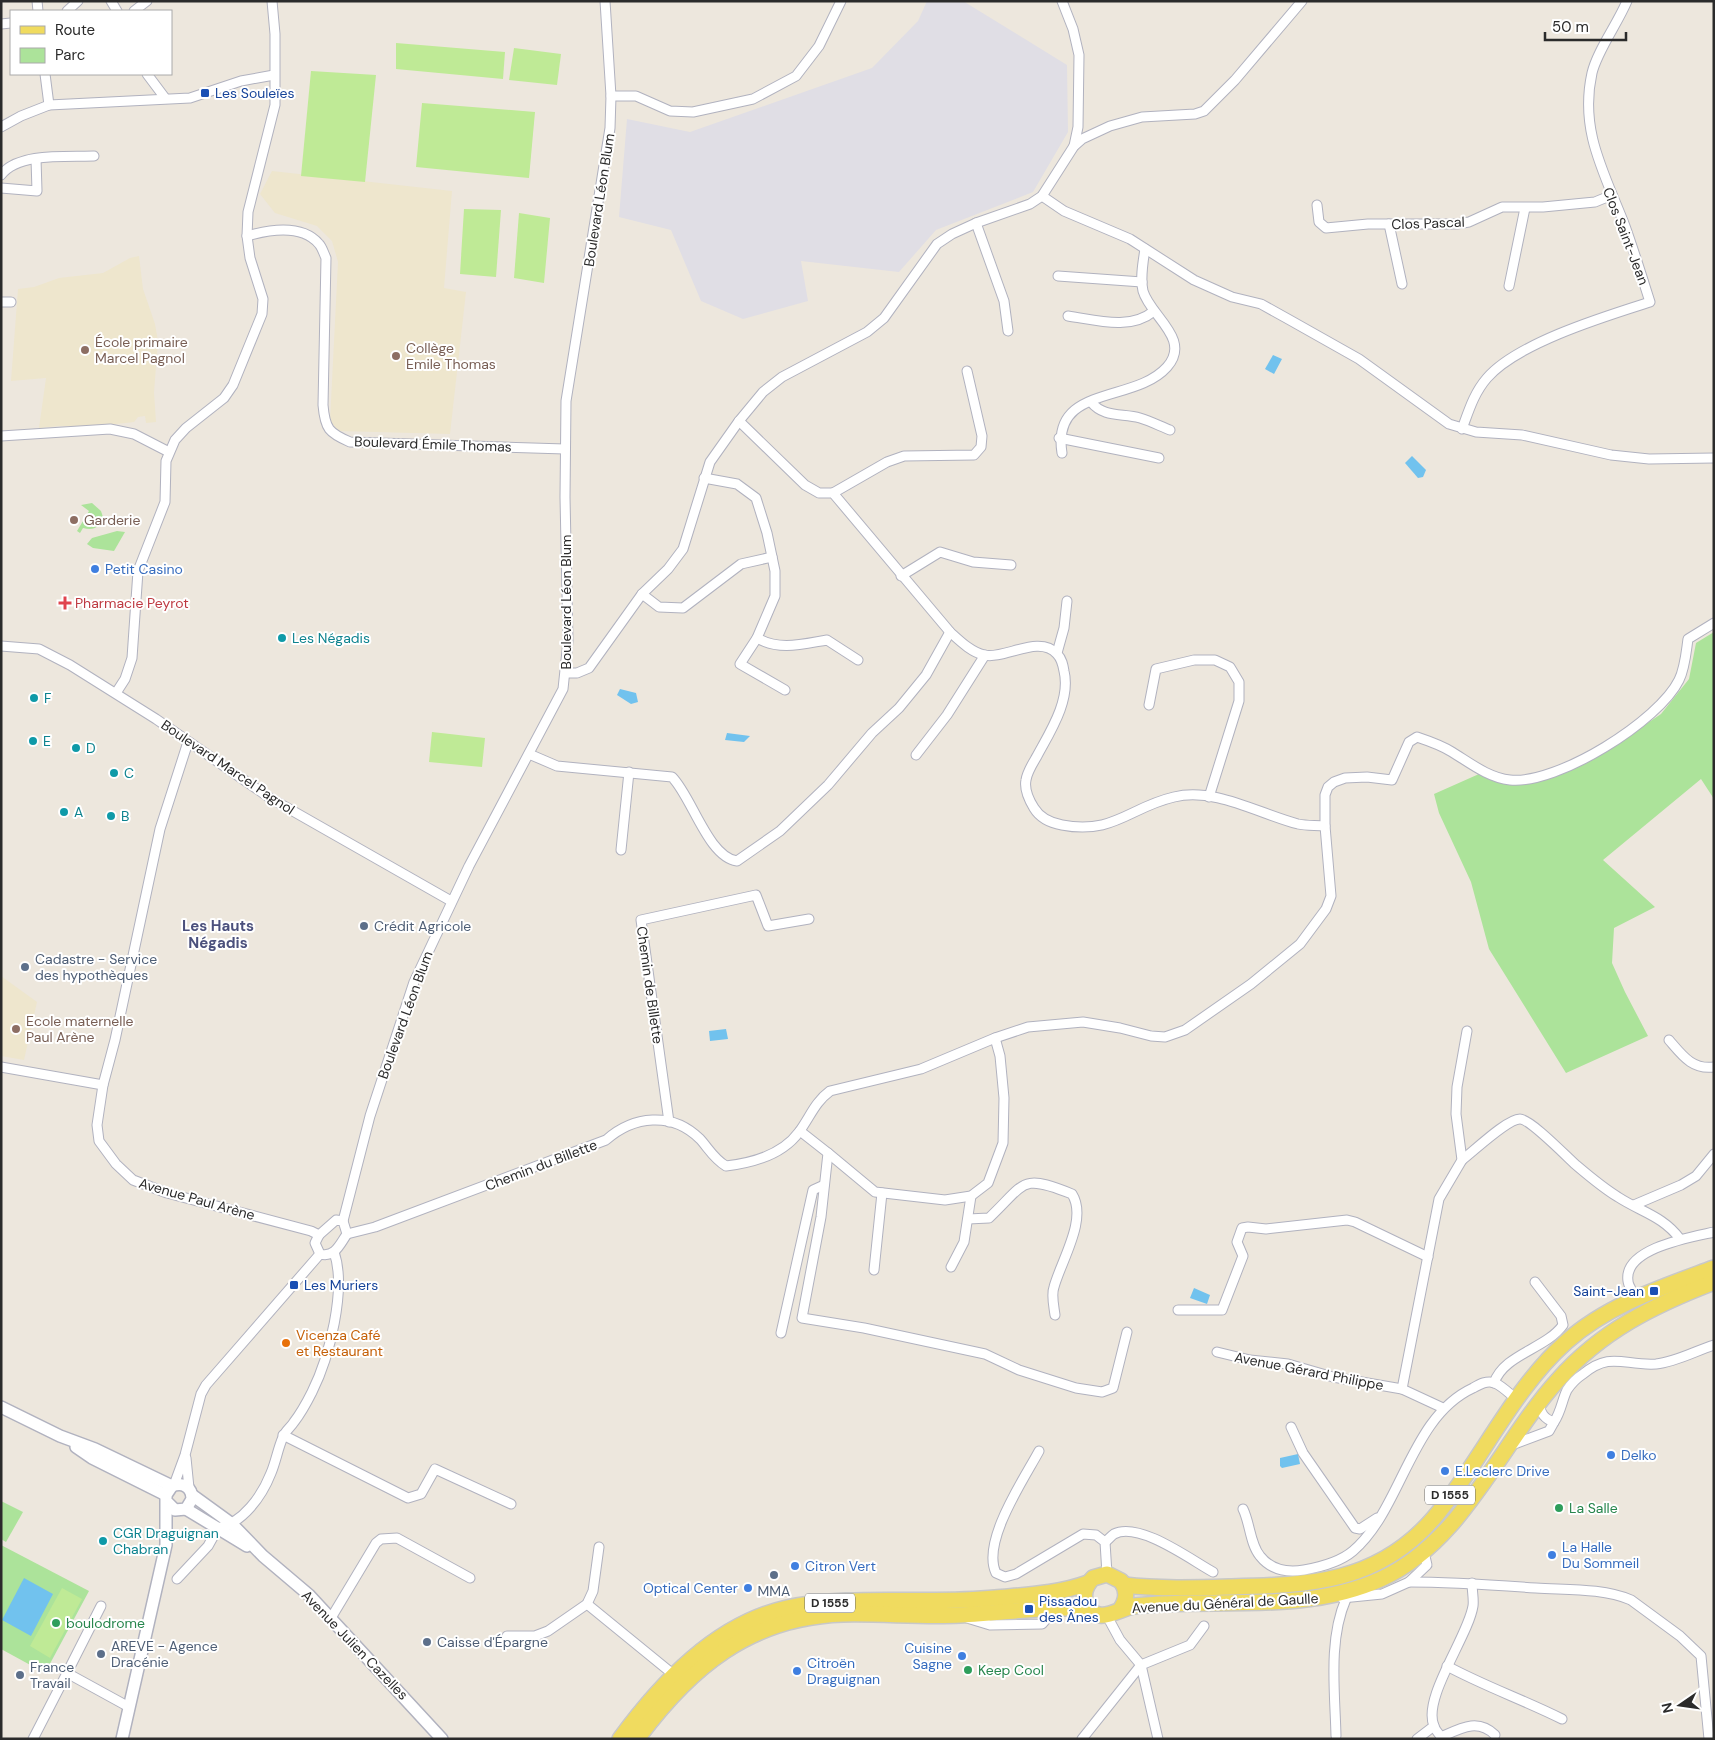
<svg xmlns="http://www.w3.org/2000/svg" width="1715" height="1740" font-family="'DM Sans',sans-serif">
<style>
.industrial{fill:#e0dee5}
.education{fill:#eee6cd}
.green{fill:#ace39a}
.pitch{fill:#bfea96}
.water{fill:#71c2ee}
.lines{fill:none;stroke-linecap:round;stroke-linejoin:round}
.minor-casing{stroke:#b1b2bf;stroke-width:11}
.tertiary-casing{stroke:#b1b2bf;stroke-width:14}
.primary-casing{stroke:#c8c8c8;stroke-width:18}
.minor{stroke:#fff;stroke-width:9}
.tertiary{stroke:#fff;stroke-width:11}
.primary{stroke:#f0db5f;stroke-width:15}
.transit-dot{fill:#1a4fb4;stroke:#fff;stroke-width:2}
.education-dot{fill:#8d6e63;stroke:#fff;stroke-width:2}
.shop-dot{fill:#3f7fe0;stroke:#fff;stroke-width:2}
.health-dot{fill:#e0444e;stroke:#fff;stroke-width:2}
.culture-dot{fill:#0f9aa8;stroke:#fff;stroke-width:2}
.service-dot{fill:#5c6f8a;stroke:#fff;stroke-width:2}
.food-dot{fill:#e8710a;stroke:#fff;stroke-width:2}
.leisure-dot{fill:#2e9e5b;stroke:#fff;stroke-width:2}
.labels{text-anchor:middle;stroke-width:4;stroke-linejoin:round;paint-order:stroke}
.shield{fill:#fff;stroke:#6b6b6b;stroke-width:1}
.shield-label{font-size:12px;font-weight:bold;fill:#2b2b2b}
.transit-label{font-size:14px;fill:#164399;stroke:#fff;text-anchor:start}
.street-label{font-size:14px;fill:#2b2b2b;stroke:#fff}
.education-label{font-size:14px;fill:#785e54;stroke:#fff;text-anchor:start}
.shop-label{font-size:14px;fill:#366cbe;stroke:#fff;text-anchor:start}
.health-label{font-size:14px;fill:#be3a42;stroke:#fff;text-anchor:start}
.culture-label{font-size:14px;fill:#0d838f;stroke:#fff;text-anchor:start}
.service-label{font-size:14px;fill:#4e5e75;stroke:#fff;text-anchor:start}
.food-label{font-size:14px;fill:#c56008;stroke:#fff;text-anchor:start}
.leisure-label{font-size:14px;fill:#27864d;stroke:#fff;text-anchor:start}
.neighbourhood-label{font-size:15px;font-weight:bold;fill:#4b507c;stroke:#fff}
</style>
<rect width="100%" height="100%" fill="#ede7dd"/>
<!-- industrial -->
<path class="industrial" d="M927,1H963L1067,65L1068,132L1033,192L936,230L899,272L801,261L808,301L743,319L701,301L671,230L619,217L627,119L690,132L872,68L918,21Z"/>
<!-- education -->
<g class="education">
<path d="M272,171L452,191L444,288L466,292L450,434L338,431L330,421L338,262L332,241L317,226L275,213L260,194Z"/>
<path d="M139,256L143,289L155,324L158,341L154,392L156,422L146,423L145,416L138,417L134,422L90,427L59,426L39,428L46,378L11,381L18,289L34,287L59,278L103,273L130,258Z"/>
<path d="M1,976L37,1002L24,1060L1,1056Z"/>
</g>
<!-- green -->
<g class="green">
<path d="M92,503L101,511L103,517C100,527 94,531 83,528L80,533L77,531L89,511L81,505Z"/>
<path d="M117,531L125,532L114,551L93,548L87,544L92,538Z"/>
<path d="M1714,632V799L1701,779L1603,860L1655,907L1614,928L1612,963L1625,992L1648,1036L1566,1073L1489,949L1471,882L1439,813L1434,794L1479,774L1517,785L1565,772L1594,759L1661,714L1689,679L1696,643Z"/>
<path d="M1,1501L23,1512L6,1542L1,1539Z"/>
<path d="M1,1545L89,1591L45,1673L1,1649Z"/>
</g>
<!-- pitch -->
<g class="pitch">
<path d="M396,43L505,52L503,79L396,69Z"/>
<path d="M514,48L561,54L557,85L509,80Z"/>
<path d="M311,71L376,75L365,182L301,176Z"/>
<path d="M422,103L535,112L529,178L416,167Z"/>
<path d="M464,209L501,210L496,277L460,274Z"/>
<path d="M519,213L550,218L544,283L514,278Z"/>
<path d="M432,732L485,738L482,767L429,762Z"/>
<path d="M62,1588L82,1599L50,1658L30,1646Z"/>
</g>
<!-- water -->
<g class="water">
<path d="M1273,355L1282,359L1274,374L1265,369Z"/>
<path d="M1412,456L1426,470L1423,477L1418,478L1405,463Z"/>
<path d="M620,689L636,693L638,702L631,704L617,695Z"/>
<path d="M727,733L750,736L744,742L725,740Z"/>
<path d="M726,1029L728,1039L710,1041L709,1031Z"/>
<path d="M1194,1288L1210,1295L1207,1304L1190,1298Z"/>
<path d="M1298,1454L1300,1464L1282,1468L1280,1466V1458Z"/>
<path d="M24,1578L53,1594L31,1636L2,1620Z"/>
</g>
<g class="lines">
<!-- minor casing -->
<g class="minor-casing">
<g id="minor">
<path d="M37,1L38,11"/>
<path d="M111,1L117,11"/>
<path d="M1062,1L1073,29L1079,55L1078,127L1074,146"/>
<path d="M67,11L78,1"/>
<path d="M134,11L147,1"/>
<path d="M1,24L11,23"/>
<path d="M45,74L49,105"/>
<path d="M147,74L165,98"/>
<path d="M611,96H636L670,111L693,112L753,99L796,76L819,46L841,1"/>
<path d="M1,127L21,116L49,105L190,98L241,81L274,75"/>
<path d="M1,175C18,152 68,157 94,156"/>
<path d="M1,188L37,191L36,159"/>
<path d="M1042,196L1064,211L1130,239L1194,280L1232,297L1261,304L1288,319L1359,359L1449,424L1476,432L1522,435L1611,455L1649,459L1714,458"/>
<path d="M1317,205L1319,222L1326,228L1368,224H1457L1469,222L1502,207H1543L1595,202L1612,195"/>
<path d="M976,223L1004,301L1008,331"/>
<path d="M1389,224L1402,284"/>
<path d="M247,236C268,230 302,224 319,244C322,247 324,254 326,258L323,405C325,429 329,433 350,442L565,449"/>
<path d="M1058,276L1142,282"/>
<path d="M1509,286L1525,208"/>
<path d="M1,302H11"/>
<path d="M1068,316C1096,320 1130,331 1154,311"/>
<path d="M1091,402C1104,418 1122,413 1140,418C1150,421 1160,426 1170,430"/>
<path d="M739,421L805,485L819,493H833L950,632C960,641 971,652 984,655C1004,660 1039,634 1057,654C1062,659 1063,665 1064,671C1071,700 1050,732 1037,756C1033,763 1027,772 1026,780C1024,790 1029,800 1034,808C1040,818 1051,823 1062,825C1113,835 1130,807 1174,797C1215,787 1259,814 1298,824C1307,826 1316,825 1325,826"/>
<path d="M1462,429C1469,410 1474,393 1487,378C1517,343 1606,316 1650,302C1642,277 1634,251 1625,226C1605,174 1579,131 1592,73C1597,51 1618,23 1627,1"/>
<path d="M1,436L110,429L134,434L169,452"/>
<path d="M1059,438L1159,458"/>
<path d="M1062,453C1051,384 1134,404 1167,367C1192,339 1150,316 1143,291C1140,278 1143,262 1145,249"/>
<path d="M704,478L737,484L756,498L767,533L775,571V596L757,638L740,664L785,690"/>
<path d="M833,493L887,462L904,456L974,455L981,447L982,436L967,371"/>
<path d="M901,576L940,552L973,562L1011,565"/>
<path d="M642,594L659,607L683,608L741,564L772,557"/>
<path d="M757,638C779,651 803,644 827,640L858,660"/>
<path d="M1,646L39,649L70,665L156,719L270,798L451,901"/>
<path d="M1057,653L1064,628L1067,601"/>
<path d="M566,673H577L589,668L642,594L668,569L683,549L710,462L739,421L763,392L782,377L867,332L884,318L937,244L952,234L976,223L1030,204L1042,196L1074,146L1082,139L1110,126L1142,117L1195,114L1204,111L1235,80L1302,1"/>
<path d="M116,693L125,679L132,658L138,571L165,502L166,461L175,440L186,428L224,398L233,385L262,314L263,299L250,258L247,236L248,212L275,105V34L272,1"/>
<path d="M1149,705L1156,669L1194,660H1215L1230,667L1239,682V701L1209,797"/>
<path d="M188,742L160,829L115,1040L103,1085L97,1125L99,1141L116,1164L133,1180L167,1193L311,1231L319,1235"/>
<path d="M529,754L557,766L672,777C692,797 708,857 737,861L780,831L828,785L872,733L899,708L926,675L950,632"/>
<path d="M916,755L947,715L985,655"/>
<path d="M621,850L629,772"/>
<path d="M1669,1040C1682,1055 1692,1070 1714,1067"/>
<path d="M1,1067L103,1085"/>
<path d="M669,1122L641,920L756,895L768,926L809,919"/>
<path d="M800,1131L828,1153L821,1217L802,1318L864,1328L985,1354L1019,1370L1076,1388L1102,1392L1113,1388L1127,1332"/>
<path d="M828,1153L875,1192L945,1200L971,1196L988,1183L1003,1143L1004,1098L1000,1056L995,1038"/>
<path d="M1462,1160C1474,1151 1507,1119 1520,1119C1530,1119 1566,1156 1576,1165C1589,1176 1603,1188 1618,1197C1641,1212 1663,1216 1680,1239"/>
<path d="M1634,1205L1681,1185L1696,1176L1714,1154"/>
<path d="M968,1219L989,1218C1026,1183 1020,1173 1072,1194C1088,1219 1061,1261 1054,1287C1051,1295 1054,1307 1055,1315"/>
<path d="M336,1220L343,1221L347,1234C340,1244 335,1258 320,1254L315,1243L319,1235Z"/>
<path d="M343,1221L370,1116L414,982L469,866L563,689L568,641L565,497L566,401L610,128L611,96L605,1"/>
<path d="M347,1234L375,1227L606,1140C633,1116 672,1111 700,1139C709,1149 714,1159 726,1166C752,1163 783,1154 799,1132C810,1117 815,1102 830,1091L921,1069L995,1038L1028,1027L1083,1022L1120,1028L1151,1036L1165,1037L1185,1030L1251,984L1300,944L1326,909L1331,896L1325,826V795L1328,787L1334,782L1345,778L1367,777L1392,780L1409,742L1417,737C1429,741 1441,745 1452,752C1470,763 1489,778 1510,780C1557,785 1659,721 1679,680C1685,668 1686,653 1688,639L1714,623"/>
<path d="M951,1267L964,1242L971,1196"/>
<path d="M874,1270L882,1193"/>
<path d="M1636,1299C1634,1293 1628,1286 1628,1281C1623,1248 1692,1237 1714,1232"/>
<path d="M1178,1310H1222L1243,1256L1237,1242L1242,1228L1248,1227L1266,1229L1347,1220L1355,1222L1428,1257"/>
<path d="M781,1333L813,1190L824,1185"/>
<path d="M1217,1352L1250,1360L1288,1364L1333,1377L1402,1389L1443,1408"/>
<path d="M1494,1383C1504,1354 1546,1349 1563,1325L1561,1316L1535,1282"/>
<path d="M1402,1389L1439,1199L1462,1160L1456,1114L1457,1087L1467,1031"/>
<path d="M1554,1422C1561,1412 1562,1400 1567,1390C1571,1384 1577,1378 1583,1374C1611,1351 1624,1366 1656,1364C1676,1362 1695,1351 1714,1345"/>
<path d="M1291,1427L1303,1453L1355,1528L1360,1529L1377,1518"/>
<path d="M283,1435L408,1498L421,1494L435,1469L511,1504"/>
<path d="M1509,1446L1549,1431L1554,1422C1544,1419 1540,1413 1539,1402"/>
<path d="M1039,1451C1024,1479 981,1542 996,1573L1005,1577L1016,1574L1083,1534L1096,1535L1105,1542L1107,1574"/>
<path d="M186,1458L189,1488"/>
<path d="M174,1485L185,1455L201,1394L206,1385L320,1254"/>
<path d="M1243,1509C1250,1523 1250,1544 1260,1556C1271,1570 1286,1573 1304,1570C1321,1567 1340,1562 1353,1551C1402,1509 1410,1417 1473,1388C1480,1384 1487,1380 1495,1383C1502,1386 1510,1394 1516,1399"/>
<path d="M1105,1542C1108,1540 1111,1536 1114,1534C1139,1521 1191,1560 1213,1572"/>
<path d="M177,1579L208,1546L218,1528C243,1523 262,1496 271,1473C276,1461 278,1448 283,1437C285,1431 291,1427 294,1422C301,1413 307,1402 312,1392C329,1358 347,1289 334,1252"/>
<path d="M1409,1582C1452,1582 1494,1585 1536,1588C1567,1590 1603,1588 1631,1600L1680,1636L1701,1656L1709,1739"/>
<path d="M1342,1598L1382,1594L1409,1582L1427,1565L1424,1552"/>
<path d="M587,1604L674,1675"/>
<path d="M1107,1616L1120,1640L1141,1665L1158,1739"/>
<path d="M331,1618L376,1543L381,1539L397,1538L470,1578"/>
<path d="M967,1618L990,1625L1042,1624L1057,1607"/>
<path d="M507,1636H535L548,1631L587,1604L593,1591L599,1547"/>
<path d="M1447,1666C1484,1686 1524,1700 1562,1719"/>
<path d="M67,1673L101,1606"/>
<path d="M1336,1736C1335,1692 1328,1640 1346,1599"/>
<path d="M1441,1737C1461,1728 1478,1718 1495,1735"/>
<path d="M33,1739L67,1673L129,1707"/>
<path d="M1082,1739L1141,1665L1190,1645L1204,1626"/>
<path d="M1417,1739L1434,1726"/>
<path d="M1443,1739C1440,1735 1435,1730 1434,1726C1422,1698 1468,1637 1473,1606C1474,1599 1472,1591 1472,1583"/>
</g>
</g>
<!-- tertiary casing -->
<g class="tertiary-casing">
<g id="tertiary">
<path d="M1,1407L60,1436L95,1449L172,1486"/>
<path d="M76,1447L92,1458L166,1495"/>
<path d="M192,1495L232,1524L263,1556L309,1595L442,1739"/>
<path d="M186,1509L247,1546"/>
<path d="M122,1739L166,1545V1495L172,1486C183,1482 192,1487 192,1499L186,1509L175,1510L168,1503"/>
</g>
</g>
<!-- primary casing -->
<g class="primary-casing">
<g id="primary">
<path d="M1124,1585C1159,1589 1194,1588 1229,1587C1309,1585 1376,1584 1433,1519C1480,1464 1511,1391 1566,1342C1607,1305 1663,1287 1714,1268"/>
<path d="M1120,1610C1127,1600 1128,1591 1121,1581L1107,1574L1093,1578C1086,1585 1082,1593 1086,1603C1097,1627 1117,1609 1134,1606C1142,1605 1150,1605 1158,1604C1232,1600 1311,1611 1381,1579C1463,1542 1500,1444 1558,1380C1601,1331 1654,1305 1714,1282"/>
<path d="M620,1739C661,1683 716,1624 787,1608C851,1594 928,1605 995,1598C1027,1595 1058,1594 1088,1583"/>
<path d="M637,1739C690,1667 750,1617 843,1614C882,1613 921,1617 960,1615C1004,1613 1046,1606 1089,1608"/>
</g>
</g>
<!-- minor -->
<use href="#minor" class="minor"/>
<!-- tertiary -->
<use href="#tertiary" class="tertiary"/>
<!-- primary -->
<use href="#primary" class="primary"/>
</g>
<!-- markers -->
<g class="transit-dot">
<rect x="200" y="88" width="10" height="10" rx="2.5"/>
<rect x="289" y="1280" width="10" height="10" rx="2.5"/>
<rect x="1649" y="1286" width="10" height="10" rx="2.5"/>
<rect x="1024" y="1604" width="10" height="10" rx="2.5"/>
</g>
<g class="education-dot">
<circle cx="85" cy="350" r="5"/>
<circle cx="396" cy="356" r="5"/>
<circle cx="74" cy="520" r="5"/>
<circle cx="16" cy="1029" r="5"/>
</g>
<g class="shop-dot">
<circle cx="95" cy="569" r="5"/>
<circle cx="1611" cy="1455" r="5"/>
<circle cx="1445" cy="1471" r="5"/>
<circle cx="1552" cy="1555" r="5"/>
<circle cx="795" cy="1566" r="5"/>
<circle cx="748" cy="1588" r="5"/>
<circle cx="962" cy="1656" r="5"/>
<circle cx="797" cy="1671" r="5"/>
</g>
<path class="health-dot" d="M62.5 595.5h5v5h5v5h-5v5h-5v-5h-5v-5h5z"/>
<g class="culture-dot">
<circle cx="282" cy="638" r="5"/>
<circle cx="34" cy="698" r="5"/>
<circle cx="33" cy="741" r="5"/>
<circle cx="76" cy="748" r="5"/>
<circle cx="114" cy="773" r="5"/>
<circle cx="64" cy="812" r="5"/>
<circle cx="111" cy="816" r="5"/>
<circle cx="103" cy="1541" r="5"/>
</g>
<g class="service-dot">
<circle cx="364" cy="926" r="5"/>
<circle cx="25" cy="967" r="5"/>
<circle cx="774" cy="1575" r="5"/>
<circle cx="427" cy="1642" r="5"/>
<circle cx="101" cy="1654" r="5"/>
<circle cx="20" cy="1675" r="5"/>
</g>
<circle class="food-dot" cx="286" cy="1343" r="5"/>
<g class="leisure-dot">
<circle cx="1559" cy="1508" r="5"/>
<circle cx="56" cy="1623" r="5"/>
<circle cx="968" cy="1670" r="5"/>
</g>
<g class="labels">
<!-- shield labels -->
<g class="shield">
<rect x="1425" y="1485.5" width="50" height="19" rx="4"/>
<rect x="805" y="1593.5" width="50" height="19" rx="4"/>
</g>
<g class="shield-label">
<text x="1450" y="1499">D 1555</text>
<text x="830" y="1607">D 1555</text>
</g>
<!-- transit labels -->
<g class="transit-label">
<text x="215" y="98">Les Souleïes</text>
<text x="304" y="1290">Les Muriers</text>
<text x="1644" y="1296" text-anchor="end">Saint-Jean</text>
<text x="1039" y="1606">Pissadou<tspan x="1039" dy="16">des Ânes</tspan></text>
</g>
<!-- street labels -->
<g class="street-label">
<text transform="translate(599 200) rotate(-81)" y="5">Boulevard Léon Blum</text>
<text transform="translate(1428 223) rotate(-2)" y="5">Clos Pascal</text>
<text transform="translate(1626 236) rotate(69)" y="5">Clos Saint-Jean</text>
<text transform="translate(433 444) rotate(2)" y="5">Boulevard Émile Thomas</text>
<text transform="translate(566 602) rotate(-90)" y="5">Boulevard Léon Blum</text>
<text transform="translate(228 767) rotate(34)" y="5">Boulevard Marcel Pagnol</text>
<text transform="translate(650 985) rotate(82)" y="5">Chemin de Billette</text>
<text transform="translate(405 1015) rotate(-70)" y="5">Boulevard Léon Blum</text>
<text transform="translate(541 1165) rotate(-21)" y="5">Chemin du Billette</text>
<text transform="translate(197 1199) rotate(16)" y="5">Avenue Paul Arène</text>
<text transform="translate(1309 1371) rotate(11)" y="5">Avenue Gérard Philippe</text>
<text transform="translate(1225 1603) rotate(-3)" y="5">Avenue du Général de Gaulle</text>
<text transform="translate(355 1645) rotate(46)" y="5">Avenue Julien Cazelles</text>
</g>
<!-- education labels -->
<g class="education-label">
<text x="95" y="347">École primaire<tspan x="95" dy="16">Marcel Pagnol</tspan></text>
<text x="406" y="353">Collège<tspan x="406" dy="16">Emile Thomas</tspan></text>
<text x="84" y="525">Garderie</text>
<text x="26" y="1026">Ecole maternelle<tspan x="26" dy="16">Paul Arène</tspan></text>
</g>
<!-- shop labels -->
<g class="shop-label">
<text x="105" y="574">Petit Casino</text>
<text x="1621" y="1460">Delko</text>
<text x="1455" y="1476">E.Leclerc Drive</text>
<text x="1562" y="1552">La Halle<tspan x="1562" dy="16">Du Sommeil</tspan></text>
<text x="805" y="1571">Citron Vert</text>
<text x="738" y="1593" text-anchor="end">Optical Center</text>
<text x="952" y="1653" text-anchor="end">Cuisine<tspan x="952" dy="16">Sagne</tspan></text>
<text x="807" y="1668">Citroën<tspan x="807" dy="16">Draguignan</tspan></text>
</g>
<!-- health labels -->
<g class="health-label">
<text x="75" y="608">Pharmacie Peyrot</text>
</g>
<!-- culture labels -->
<g class="culture-label">
<text x="292" y="643">Les Négadis</text>
<text x="44" y="703">F</text>
<text x="43" y="746">E</text>
<text x="86" y="753">D</text>
<text x="124" y="778">C</text>
<text x="74" y="817">A</text>
<text x="121" y="821">B</text>
<text x="113" y="1538">CGR Draguignan<tspan x="113" dy="16">Chabran</tspan></text>
</g>
<!-- service labels -->
<g class="service-label">
<text x="374" y="931">Crédit Agricole</text>
<text x="35" y="964">Cadastre - Service<tspan x="35" dy="16">des hypothèques</tspan></text>
<text x="774" y="1596" text-anchor="middle">MMA</text>
<text x="437" y="1647">Caisse d'Épargne</text>
<text x="111" y="1651">AREVE - Agence<tspan x="111" dy="16">Dracénie</tspan></text>
<text x="30" y="1672">France<tspan x="30" dy="16">Travail</tspan></text>
</g>
<!-- food labels -->
<g class="food-label">
<text x="296" y="1340">Vicenza Café<tspan x="296" dy="16">et Restaurant</tspan></text>
</g>
<!-- leisure labels -->
<g class="leisure-label">
<text x="1569" y="1513">La Salle</text>
<text x="66" y="1628">boulodrome</text>
<text x="978" y="1675">Keep Cool</text>
</g>
<!-- neighbourhood labels -->
<g class="neighbourhood-label">
<text x="218" y="931">Les Hauts<tspan x="218" dy="17">Négadis</tspan></text>
</g>
</g>
<!-- border -->
<rect width="1715" height="1740" fill="none" stroke="#2b2b2b" stroke-width="5"/>
<!-- legend -->
<rect x="10" y="10" width="162" height="65" fill="#ffffff" stroke="#aaaaaa"/>
<rect x="20" y="26" width="25" height="8" fill="#f0db5f" stroke="#aaaaaa"/>
<text x="55" y="35" font-size="15" fill="#2b2b2b">Route</text>
<rect x="20" y="48" width="25" height="15" fill="#ace39a" stroke="#aaaaaa"/>
<text x="55" y="60" font-size="15" fill="#2b2b2b">Parc</text>
<!-- north arrow -->
<g transform="translate(1680 1705) rotate(257)" stroke="#ffffff" stroke-width="4" paint-order="stroke">
<path d="M0-4L9 19L0 12L-9 19Z" fill="#2b2b2b"/>
<text y="-8" font-size="14" font-weight="bold" text-anchor="middle" fill="#2b2b2b">N</text>
</g>
<!-- scale -->
<path d="M1545 32v8h81v-8" fill="none" stroke="#2b2b2b" stroke-width="2.5"/>
<text x="1552" y="32" font-size="15" fill="#2b2b2b" stroke="#ffffff" stroke-width="4" paint-order="stroke">50 m</text>
</svg>
